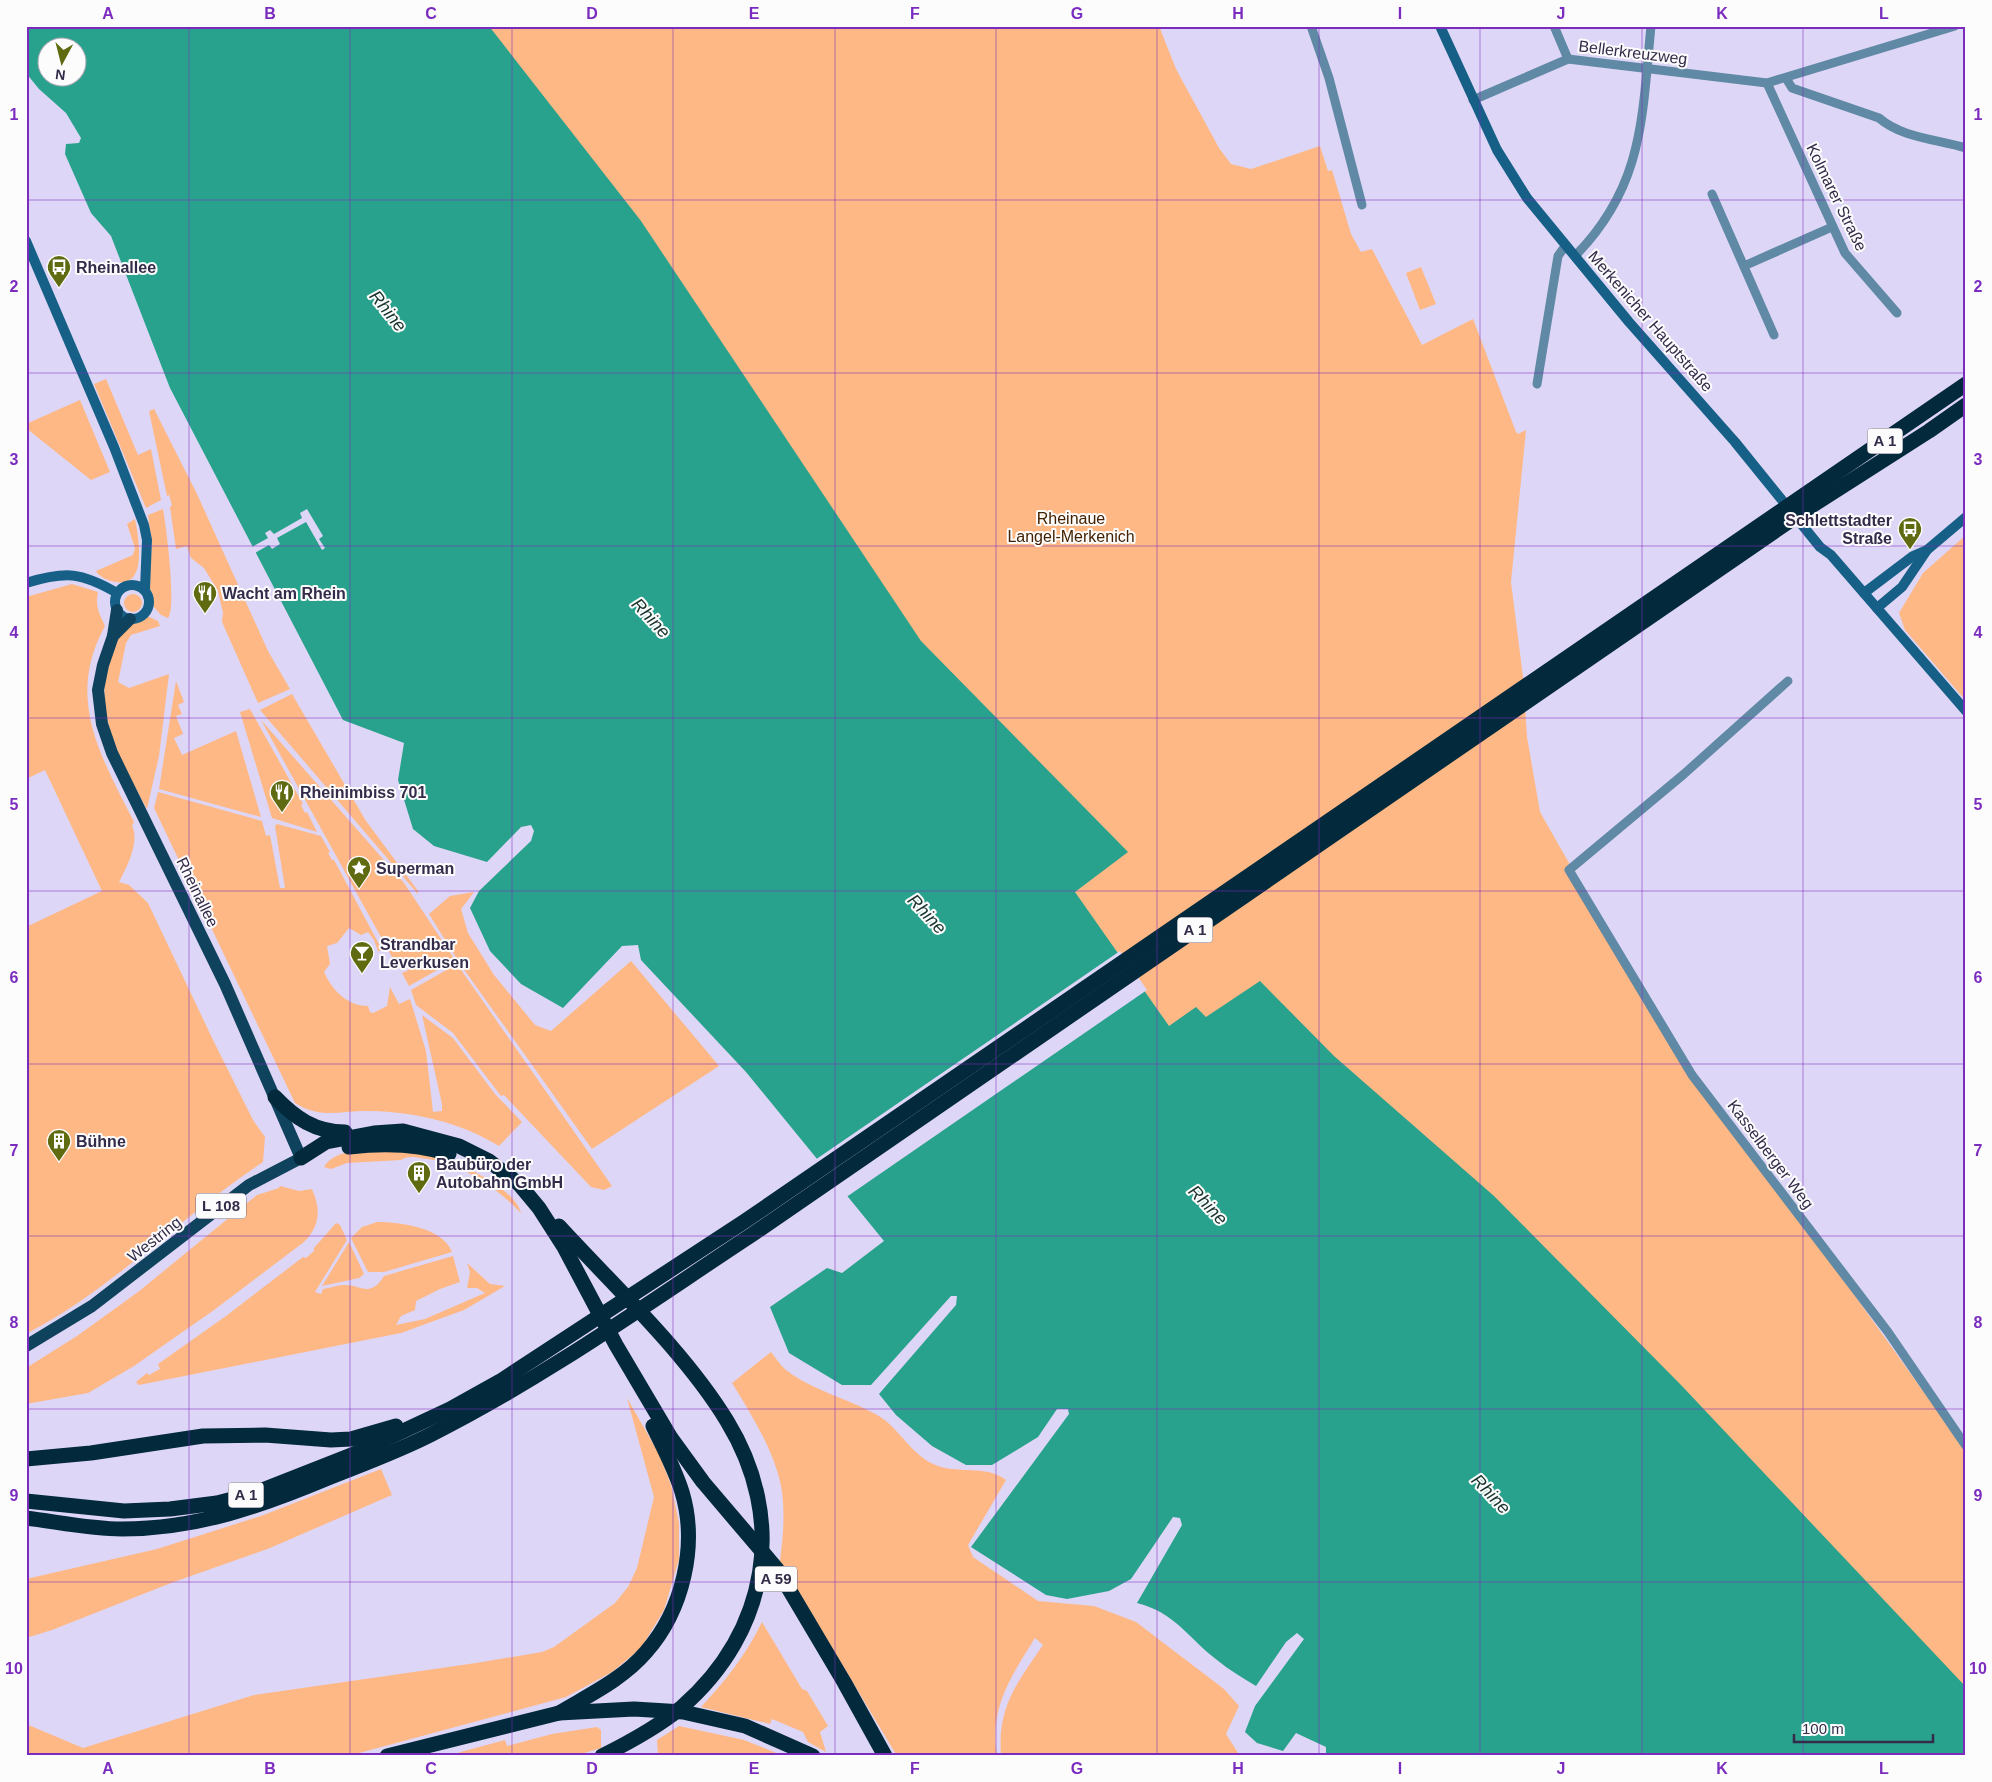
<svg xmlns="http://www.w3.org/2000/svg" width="1992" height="1782" font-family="Helvetica,sans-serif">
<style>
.green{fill:#feb885}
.water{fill:#28a28c;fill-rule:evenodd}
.pier{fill:#ded6f6}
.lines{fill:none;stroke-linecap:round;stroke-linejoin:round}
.street{stroke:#5f89a4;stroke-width:9}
.secondary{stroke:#166087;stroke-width:10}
.primary{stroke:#0f425d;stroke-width:12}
.highway{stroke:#03293c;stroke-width:15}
.grid{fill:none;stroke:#7b2cbf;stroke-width:1;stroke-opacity:0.55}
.labels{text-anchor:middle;stroke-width:4;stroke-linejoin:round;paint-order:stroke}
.shield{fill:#fcfcfc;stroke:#706a7f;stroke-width:1}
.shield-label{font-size:15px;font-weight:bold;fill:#342b4a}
.street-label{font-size:16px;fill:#342b4a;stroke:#fcfcfc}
.poi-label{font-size:16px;font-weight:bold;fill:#342b4a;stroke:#fcfcfc;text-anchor:start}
.park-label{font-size:16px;fill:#432102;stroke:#fcfcfc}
.water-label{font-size:18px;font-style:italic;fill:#19332d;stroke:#fcfcfc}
.neatline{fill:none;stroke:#7b2cbf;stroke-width:2}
.grid-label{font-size:16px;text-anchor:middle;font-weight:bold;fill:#7b2cbf}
</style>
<rect width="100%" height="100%" fill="#ded6f6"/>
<!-- green -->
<g class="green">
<path d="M266,26H1159L1176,69L1219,148L1231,164L1251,169L1320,146L1328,171L1332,170L1351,234L1361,252L1372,249L1422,345L1473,319L1516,432L1518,434L1526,430L1511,582L1523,677L1527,737L1540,812L1590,900L1696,1074L1966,1451V1756H1714Z"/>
<path d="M1421,267L1436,304L1420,310L1406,273Z"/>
<path d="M106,379L138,455L151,449L161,500L146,508L94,384Z"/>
<path d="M80,400L110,472L91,480L26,428V424Z"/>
<path d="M154,409L197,494L268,651L290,689L258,703L222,622L223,613L218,591L204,568L191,558L187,546L176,549L170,507L172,505L169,495L167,496L149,411Z"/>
<path d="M163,509C166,525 177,610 168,618L161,615L153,606V596L149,587L152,544L148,515Z"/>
<path d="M135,519C138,535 149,588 116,582C109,581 99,577 96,571L133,555L135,548L127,524Z"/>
<path d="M1966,535V701L1905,630L1899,613L1923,573Z"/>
<path d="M72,584L98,592C95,606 99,613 105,626C65,699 101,756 134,822L132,826C140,841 127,867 119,882L129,885L148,903L213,1040L253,1120L265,1137L263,1162C182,1215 113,1289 26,1334V927L102,891L45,770L26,779V597Z"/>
<circle cx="133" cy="603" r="9"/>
<path d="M147,616L158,621L160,626L131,635L126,643L118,682L129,688L169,674L159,756L147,809C121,762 92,712 110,657C115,644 119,634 130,624C133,621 142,619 147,616Z"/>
<path d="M176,681L184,702L178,705L182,714L176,716L183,734L174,738L182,755L236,731L261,817L159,789Z"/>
<path d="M292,694L366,821L418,891V894L260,710Z"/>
<path d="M250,709L303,804L301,805L305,813L307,812L317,832L272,818L240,712Z"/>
<path d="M261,720L404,883L455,960L409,986L402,973L409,970C406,962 400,960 392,957Z"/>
<path d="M158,792L262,821L266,836L270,835L280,888H285L275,826L277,824L321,836L330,852L328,853L332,860H334L380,946L381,951H378L374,940L368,932L361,935L349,928L337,943L327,946L330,964L324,972C332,990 347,1006 368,1006L370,1012L373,1013L387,1006L390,987L399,1004L410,999L426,1051L433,1112L442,1111V1104L422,1015L453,1038L495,1094L522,1122L499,1146C460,1122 415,1112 370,1111C341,1110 322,1120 295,1103L154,808Z"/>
<path d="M474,892L461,909L468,933L494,975L535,1025L551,1031L631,961L719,1066L592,1149L460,964L429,914L450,896Z"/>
<path d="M457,964L612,1186L604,1190L591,1187L504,1095L501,1096L453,1033L416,1005L411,990Z"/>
<path d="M391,1149C407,1152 425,1153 440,1158C464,1165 514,1188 521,1213C495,1186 459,1161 420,1158C413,1157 408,1156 401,1160L347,1163L331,1169L324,1167C336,1147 370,1151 391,1149Z"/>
<path d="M280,1186L299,1191L312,1189C321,1209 320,1226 304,1242L214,1310L134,1366L88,1393L26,1404V1368L77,1336L138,1292L257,1195L279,1188Z"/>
<path d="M377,1222C400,1222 442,1227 452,1252L384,1272H368L351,1238L362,1227Z"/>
<path d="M336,1223L340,1225L347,1240L315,1292L321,1294L323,1289C330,1288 337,1285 344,1285C360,1284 370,1299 384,1276L453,1256L460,1282L440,1289L416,1301L415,1310L401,1316L396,1325L425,1319L485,1293L477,1288H467L470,1272L467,1263L490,1284L505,1286L464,1310L401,1333L139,1385L136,1382L147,1373L149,1375L160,1369L158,1364L226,1316L303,1257L306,1258L314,1251V1248Z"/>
<path d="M349,1242L364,1274L359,1278L322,1286Z"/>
<path d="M771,1352C776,1358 780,1365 786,1370C814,1392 852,1399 882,1418C898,1429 913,1455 933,1464C956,1475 986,1464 1006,1480L968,1545L973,1557L1038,1601L1094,1606L1136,1622L1224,1689L1239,1706L1226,1734L1240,1756H1001C997,1707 1017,1683 1043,1645L1035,1638C1011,1677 989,1707 997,1756H897L780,1561C783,1537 785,1515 782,1492C777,1455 751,1414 732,1383Z"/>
<path d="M627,1398L659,1454L671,1485L679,1523V1559L664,1610L641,1648L612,1672L566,1697L348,1756H26V1724L83,1748L254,1695L476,1663L542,1652L554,1647L615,1603L628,1587L637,1568L654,1497Z"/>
<path d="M381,1469L392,1495L270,1548L171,1583L52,1630L26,1638V1579L157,1549L261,1516Z"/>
<path d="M762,1622L802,1689L807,1691L828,1726L820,1732L826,1752L808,1742L803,1732L772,1719L770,1724L701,1707C726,1680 746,1655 762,1622Z"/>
<path d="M679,1726L744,1740L784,1756H658L657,1740Z"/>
<path d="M597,1727L601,1730V1748L574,1756H446L505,1740L507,1746L552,1734Z"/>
</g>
<!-- water -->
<path class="water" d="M26,26H489L641,221L921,641L1128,852L1075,892L1169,1026L1196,1007L1206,1017L1260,981L1334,1056L1494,1196L1681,1385L1966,1687V1756H1419L1417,1754L1414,1756H1326V1747L1296,1733L1283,1751L1257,1743L1245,1732L1255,1706L1304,1639L1297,1633L1286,1642L1256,1686C1243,1678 1229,1670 1217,1660C1188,1638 1176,1613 1137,1603L1182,1525L1180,1518L1173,1517L1131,1579L1109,1591L1067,1599L1046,1595L971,1547L1069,1414L1068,1409H1057L1038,1437L992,1465H966L932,1446L896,1415L879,1394L956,1305L957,1296H951L871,1385H842L789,1353L770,1307L827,1268L842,1273L884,1241L746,1072L641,960L638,945L622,946L563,1008L521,984L490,951L470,908L479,891L531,841L534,831L531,825L521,827L487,862L434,846L413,829L398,780L404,743L343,720L170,388L111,236L91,213L65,154L66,144L79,143L81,138L66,113L39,89L26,73ZM48,48H78V78H48Z"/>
<!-- pier -->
<g class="pier">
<path d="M307,509L323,536L319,539L325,548L322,550L306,522L277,538L280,544L272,549L269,545L253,554L250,548L268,538L265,533L270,530L274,534L302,518L300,513Z"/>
<path d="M1120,951L1147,990L845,1198L815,1160Z"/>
</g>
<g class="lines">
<!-- street -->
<g class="street">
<path d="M1311,26L1329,78L1362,205"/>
<path d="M1554,26L1568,59"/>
<path d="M1786,78L1792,88L1879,118C1902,138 1937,139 1966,148"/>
<path d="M1767,83L1845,253L1897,313"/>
<path d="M1473,100L1568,59L1767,83L1955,26"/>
<path d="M1712,194L1774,335"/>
<path d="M1575,256C1644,186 1642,117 1651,26"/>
<path d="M1744,266L1832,227"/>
<path d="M1537,384L1558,256L1566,245"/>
<path d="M1788,681L1684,774L1569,870L1692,1075L1888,1332L1966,1446"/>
</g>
<!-- secondary -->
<g class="secondary">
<path d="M1440,26L1497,150L1527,198L1629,322L1735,442L1820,547L1831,555L1966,711"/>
<path d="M26,241L114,447L144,525L147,540L145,589"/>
<path d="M26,583C66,571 81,572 117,593"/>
<circle cx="132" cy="602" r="17"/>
<path d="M1864,593L1913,556L1927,550"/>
<path d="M1877,608L1902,587L1927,550L1966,517"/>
</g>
<!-- primary -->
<g class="primary">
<path d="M113,636L130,619"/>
<path d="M26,1346L92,1306L249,1185L301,1158L225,984L112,753L102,724L98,690L103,665L113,636L117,610"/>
</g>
<!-- highway -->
<g class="highway">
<path d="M275,1097C295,1118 315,1132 345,1132"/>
<path d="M349,1147C383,1143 416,1143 449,1154"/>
<path d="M301,1158L326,1142L374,1133L403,1131L459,1146L489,1161L519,1184L539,1208L564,1247L616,1345L671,1438L703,1482L777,1569L844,1682L885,1756"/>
<path d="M559,1226C614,1286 685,1352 727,1421C787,1519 769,1631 682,1707C658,1727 630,1742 602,1756"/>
<path d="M26,1459L91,1453L203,1436L265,1435L331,1440L351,1439L396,1426"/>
<path d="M26,1501L124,1511L170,1509L217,1503L252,1494L354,1454L450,1409L502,1380L745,1221L1966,384"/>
<path d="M26,1518C58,1522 91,1529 122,1529C197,1529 261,1506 328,1478C363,1464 399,1451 432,1434C545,1377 648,1303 753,1234L1810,507L1929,431L1966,405"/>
<path d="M559,1713C589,1695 623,1679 646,1652C683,1610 698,1545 682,1492C675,1469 663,1447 653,1426"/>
<path d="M387,1756L559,1713L634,1709L683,1712L745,1726L813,1756"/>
</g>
</g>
<!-- grid -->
<path class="grid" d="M189,26V1756M350,26V1756M512,26V1756M673,26V1756M835,26V1756M996,26V1756M1157,26V1756M1319,26V1756M1480,26V1756M1642,26V1756M1803,26V1756M26,200H1966M26,373H1966M26,546H1966M26,718H1966M26,891H1966M26,1064H1966M26,1236H1966M26,1409H1966M26,1582H1966"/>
<!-- icons -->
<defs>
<g id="bus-pin" transform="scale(1.25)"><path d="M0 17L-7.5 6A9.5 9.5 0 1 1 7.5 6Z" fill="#5f6a11" stroke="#fcfcfc"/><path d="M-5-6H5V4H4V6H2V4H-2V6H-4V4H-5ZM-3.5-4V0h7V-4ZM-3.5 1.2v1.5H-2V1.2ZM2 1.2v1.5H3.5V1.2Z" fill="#fff"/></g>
<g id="restaurant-pin" transform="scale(1.25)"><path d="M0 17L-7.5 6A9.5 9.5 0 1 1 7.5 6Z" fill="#5f6a11" stroke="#fcfcfc"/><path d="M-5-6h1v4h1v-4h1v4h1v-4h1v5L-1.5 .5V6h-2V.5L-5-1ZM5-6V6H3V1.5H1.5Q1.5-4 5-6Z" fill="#fff"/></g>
<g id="sight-pin" transform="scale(1.25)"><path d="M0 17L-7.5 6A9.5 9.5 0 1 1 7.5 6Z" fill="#5f6a11" stroke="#fcfcfc"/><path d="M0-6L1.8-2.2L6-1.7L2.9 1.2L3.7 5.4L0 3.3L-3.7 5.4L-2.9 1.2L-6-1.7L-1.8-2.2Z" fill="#fff"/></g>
<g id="bar-pin" transform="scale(1.25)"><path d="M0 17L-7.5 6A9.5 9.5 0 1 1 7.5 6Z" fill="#5f6a11" stroke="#fcfcfc"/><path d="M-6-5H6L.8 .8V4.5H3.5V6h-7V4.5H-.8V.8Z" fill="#fff"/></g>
<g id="building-pin" transform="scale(1.25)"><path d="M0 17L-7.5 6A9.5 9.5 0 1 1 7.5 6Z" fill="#5f6a11" stroke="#fcfcfc"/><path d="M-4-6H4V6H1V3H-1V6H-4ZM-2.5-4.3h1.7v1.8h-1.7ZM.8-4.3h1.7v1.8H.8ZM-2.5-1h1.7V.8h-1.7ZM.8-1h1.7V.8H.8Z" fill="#fff"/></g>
</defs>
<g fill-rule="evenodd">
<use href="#bus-pin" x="59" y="267"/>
<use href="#bus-pin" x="1910" y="529"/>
<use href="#restaurant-pin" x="205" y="593"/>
<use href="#restaurant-pin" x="282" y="792"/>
<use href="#sight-pin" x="359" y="868"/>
<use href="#bar-pin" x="362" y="953"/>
<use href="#building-pin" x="59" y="1141"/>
<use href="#building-pin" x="419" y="1173"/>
</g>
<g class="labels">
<!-- shield labels -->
<g class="shield">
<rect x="1867.5" y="428.5" width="35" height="25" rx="4"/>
<rect x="1177.5" y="917.5" width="35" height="25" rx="4"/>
<rect x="196" y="1193.5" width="50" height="25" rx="4"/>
<rect x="228.5" y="1482.5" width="35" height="25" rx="4"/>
<rect x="755" y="1566.5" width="42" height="25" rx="4"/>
</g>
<g class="shield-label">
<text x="1885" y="446">A 1</text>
<text x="1195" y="935">A 1</text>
<text x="221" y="1211">L 108</text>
<text x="246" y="1500">A 1</text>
<text x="776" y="1584">A 59</text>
</g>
<!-- street labels -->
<g class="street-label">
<text transform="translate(1633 52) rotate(7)" y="6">Bellerkreuzweg</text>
<text transform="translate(1837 197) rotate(64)" y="6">Kolmarer Straße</text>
<text transform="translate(1651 321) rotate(49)" y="6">Merkenicher Hauptstraße</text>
<text transform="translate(198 892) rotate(64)" y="6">Rheinallee</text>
<text transform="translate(1771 1154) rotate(53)" y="6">Kasselberger Weg</text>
<text transform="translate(154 1239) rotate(-38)" y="6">Westring</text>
</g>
<!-- poi labels -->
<g class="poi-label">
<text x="76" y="273">Rheinallee</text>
<text x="1892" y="526" text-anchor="end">Schlettstadter<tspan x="1892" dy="18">Straße</tspan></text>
<text x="222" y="599">Wacht am Rhein</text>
<text x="300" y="798">Rheinimbiss 701</text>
<text x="376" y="874">Superman</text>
<text x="380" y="950">Strandbar<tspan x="380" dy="18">Leverkusen</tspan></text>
<text x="76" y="1147">Bühne</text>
<text x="436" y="1170">Baubüro der<tspan x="436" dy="18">Autobahn GmbH</tspan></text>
</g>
<!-- park labels -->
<g class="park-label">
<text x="1071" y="524">Rheinaue<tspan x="1071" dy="18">Langel-Merkenich</tspan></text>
</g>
<!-- water labels -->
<g class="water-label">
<text transform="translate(388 311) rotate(51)" y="6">Rhine</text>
<text transform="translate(651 618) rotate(47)" y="6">Rhine</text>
<text transform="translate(927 914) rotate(47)" y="6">Rhine</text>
<text transform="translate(1208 1205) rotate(46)" y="6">Rhine</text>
<text transform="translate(1491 1494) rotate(46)" y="6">Rhine</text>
</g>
</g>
<!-- border -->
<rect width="1992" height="1782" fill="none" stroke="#fcfcfc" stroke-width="55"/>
<!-- north arrow -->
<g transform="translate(62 62) rotate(187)"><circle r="24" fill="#fcfcfc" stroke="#aca8b5"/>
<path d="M0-4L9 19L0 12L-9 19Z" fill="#5f6a11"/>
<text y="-8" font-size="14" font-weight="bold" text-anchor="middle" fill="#342b4a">N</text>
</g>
<!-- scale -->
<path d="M1794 1734v8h139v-8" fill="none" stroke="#342b4a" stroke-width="2.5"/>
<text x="1802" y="1734" font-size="15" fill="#342b4a" stroke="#fcfcfc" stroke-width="4" paint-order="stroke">100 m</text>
<rect x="28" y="28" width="1936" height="1726" class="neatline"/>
<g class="grid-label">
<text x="108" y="19">A</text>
<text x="270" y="19">B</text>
<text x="431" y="19">C</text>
<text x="592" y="19">D</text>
<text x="754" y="19">E</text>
<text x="915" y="19">F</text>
<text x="1077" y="19">G</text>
<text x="1238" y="19">H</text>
<text x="1400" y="19">I</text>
<text x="1561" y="19">J</text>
<text x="1722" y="19">K</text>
<text x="1884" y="19">L</text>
<text x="14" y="120">1</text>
<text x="1978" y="120">1</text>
<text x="14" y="292">2</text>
<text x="1978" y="292">2</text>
<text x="14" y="465">3</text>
<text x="1978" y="465">3</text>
<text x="14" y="638">4</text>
<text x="1978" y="638">4</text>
<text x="14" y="810">5</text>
<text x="1978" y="810">5</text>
<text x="14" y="983">6</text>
<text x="1978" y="983">6</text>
<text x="14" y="1156">7</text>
<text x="1978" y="1156">7</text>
<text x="14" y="1328">8</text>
<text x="1978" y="1328">8</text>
<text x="14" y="1501">9</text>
<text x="1978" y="1501">9</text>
<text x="14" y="1674">10</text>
<text x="1978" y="1674">10</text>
<text x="108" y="1774">A</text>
<text x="270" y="1774">B</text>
<text x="431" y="1774">C</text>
<text x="592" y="1774">D</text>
<text x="754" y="1774">E</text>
<text x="915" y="1774">F</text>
<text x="1077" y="1774">G</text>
<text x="1238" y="1774">H</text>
<text x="1400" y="1774">I</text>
<text x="1561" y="1774">J</text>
<text x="1722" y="1774">K</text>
<text x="1884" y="1774">L</text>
</g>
</svg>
